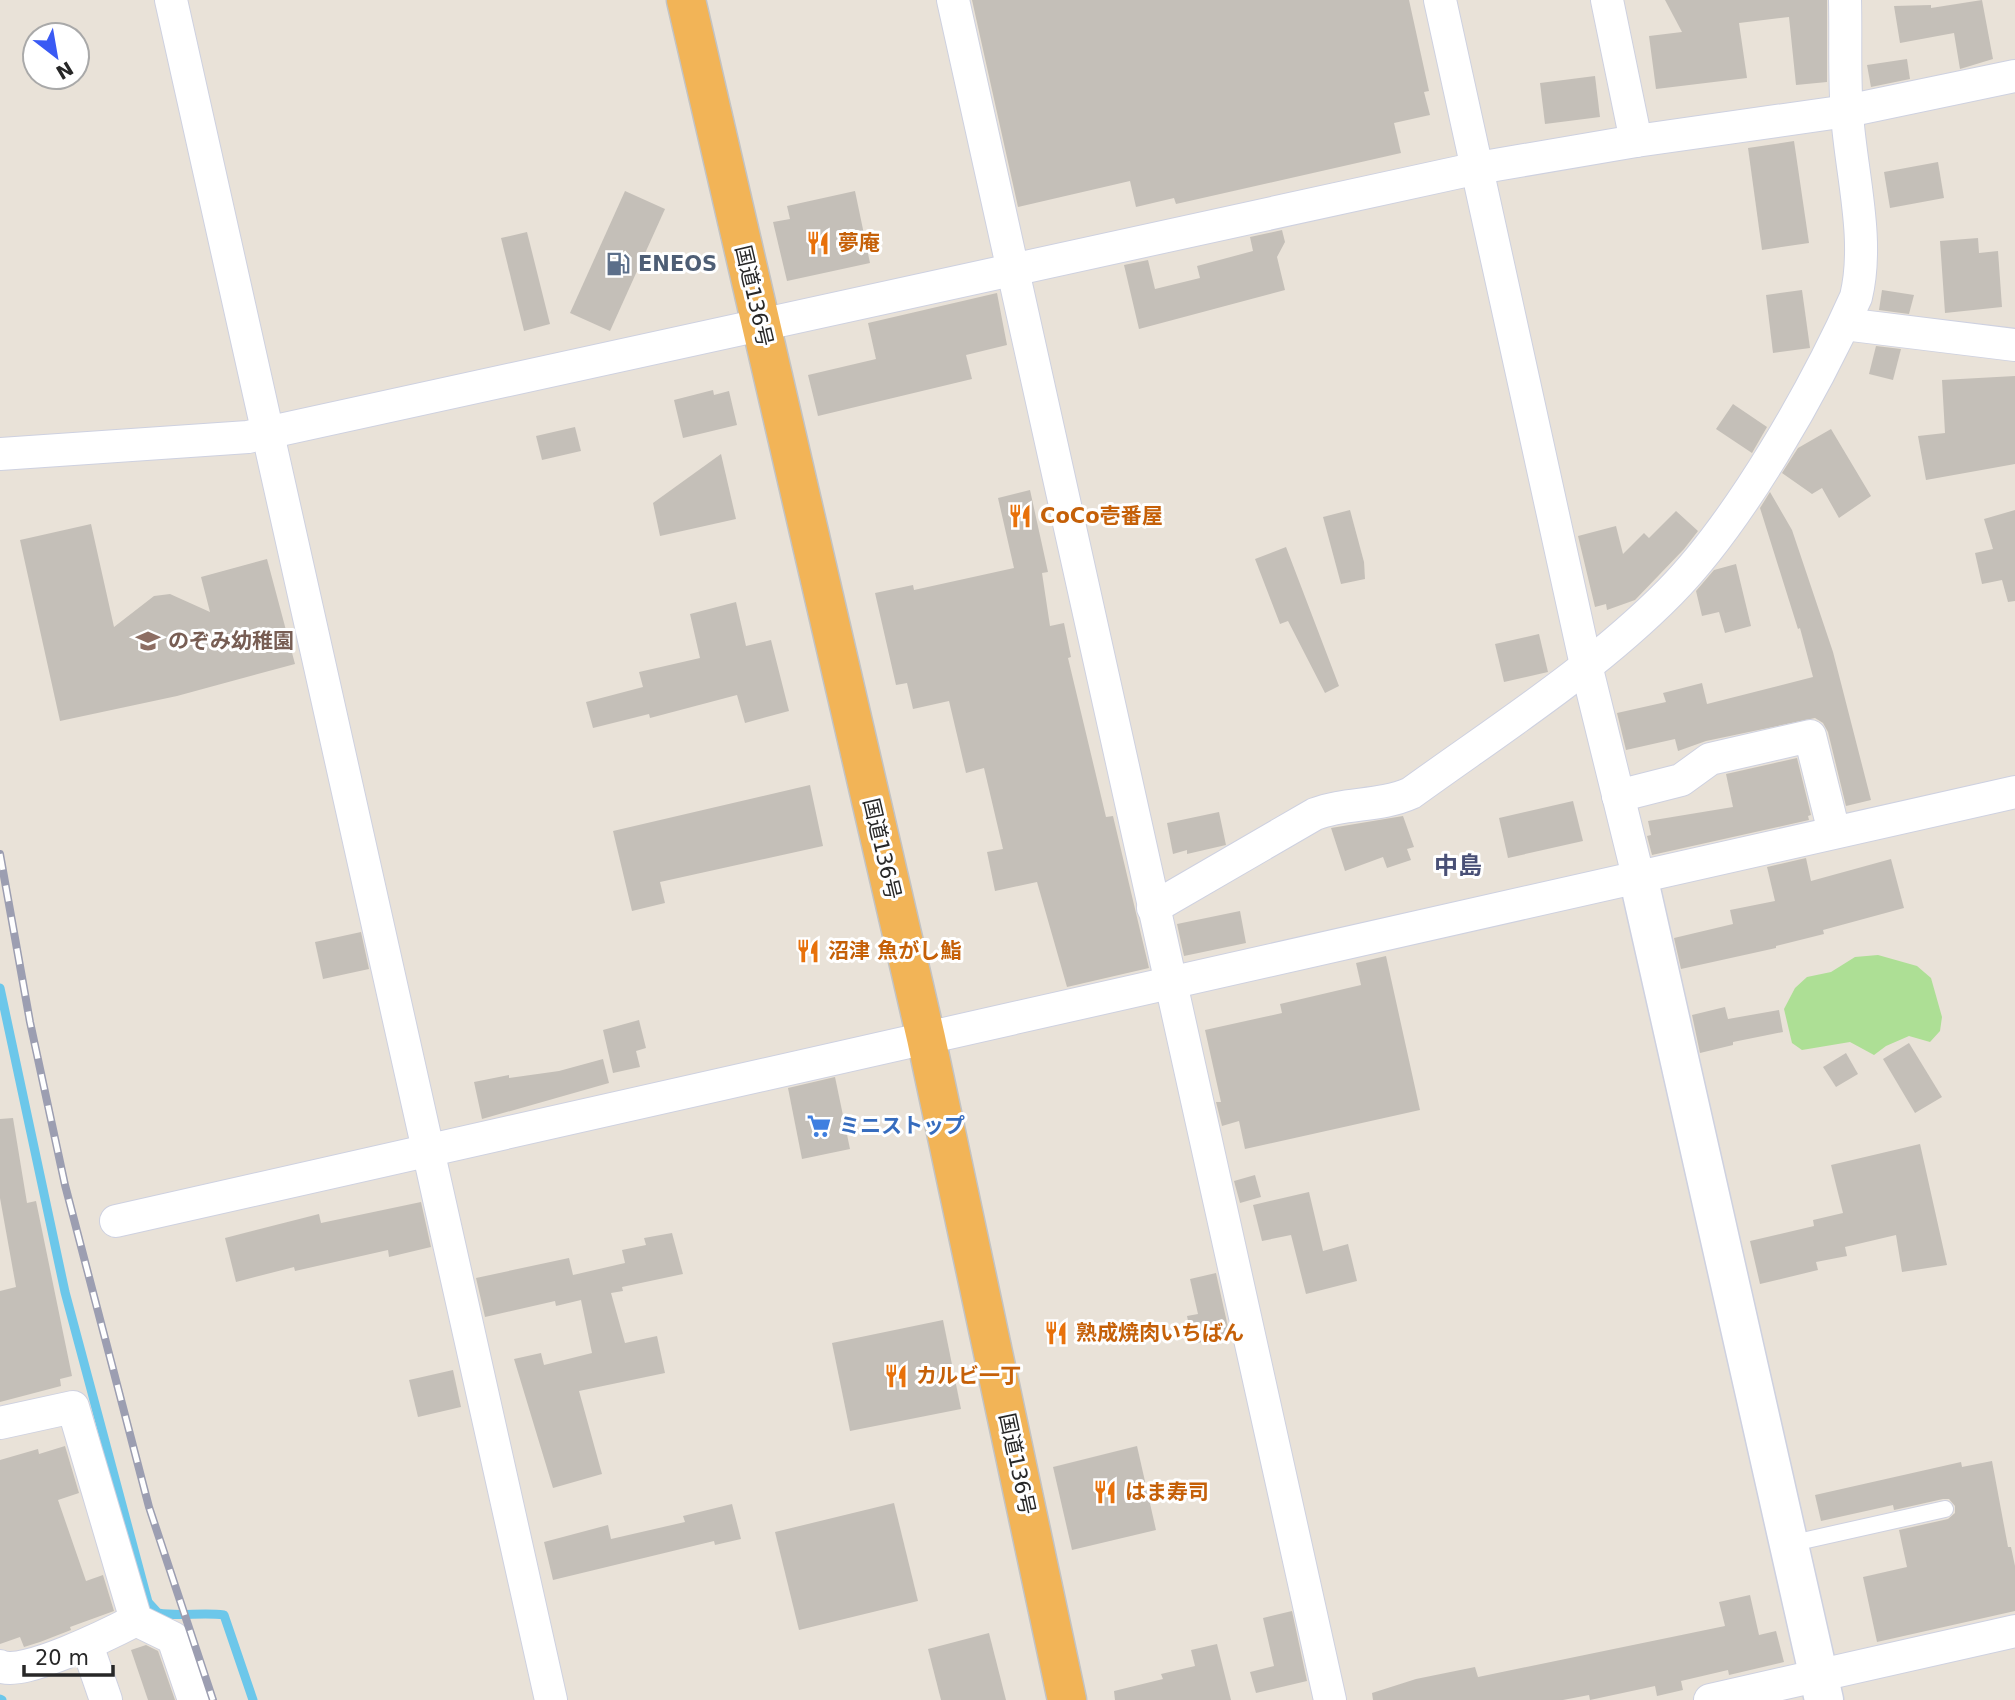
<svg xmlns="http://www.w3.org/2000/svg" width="2015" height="1700" font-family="'DejaVu Sans','Noto Sans JP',sans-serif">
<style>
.green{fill:#addf95}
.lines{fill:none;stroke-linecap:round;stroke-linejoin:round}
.stream{stroke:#6cc7ea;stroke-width:9}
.building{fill:#c4bfb8}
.service-casing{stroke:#ced1e0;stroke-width:18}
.minor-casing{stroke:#ced1e0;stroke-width:34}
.tertiary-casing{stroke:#ced1e0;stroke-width:41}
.trunk-casing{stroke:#c3c3c3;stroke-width:41}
.service{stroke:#fff;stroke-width:16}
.minor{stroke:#fff;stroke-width:32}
.tertiary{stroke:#fff;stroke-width:38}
.trunk{stroke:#f2b457;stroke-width:38}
.rail-casing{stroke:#9c9eb1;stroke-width:8}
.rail{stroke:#fff;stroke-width:5;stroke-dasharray:16;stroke-linecap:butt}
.labels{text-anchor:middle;stroke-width:6;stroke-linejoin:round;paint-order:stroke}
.food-label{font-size:21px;font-weight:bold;fill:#c56008;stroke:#fff;text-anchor:start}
.service-label{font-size:21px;font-weight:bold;fill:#4e5e75;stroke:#fff;text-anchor:start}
.street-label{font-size:21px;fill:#272727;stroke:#fff}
.education-label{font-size:21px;font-weight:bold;fill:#785e54;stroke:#fff;text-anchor:start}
.shop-label{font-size:21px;font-weight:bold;fill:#366cbe;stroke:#fff;text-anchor:start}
.quarter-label{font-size:24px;font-weight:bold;fill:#495076;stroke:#fff}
</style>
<rect width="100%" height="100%" fill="#e9e2d8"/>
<!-- green -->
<path class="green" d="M1878,955L1917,966L1931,978L1942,1017L1940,1031L1930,1042L1909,1036L1886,1046L1874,1055L1850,1042L1802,1050L1792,1043L1784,1009L1795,988L1807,977L1831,972L1855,957Z"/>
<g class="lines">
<!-- stream -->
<g class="stream">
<path d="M0,988L65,1292L148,1602L158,1613C180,1617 201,1612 224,1615L253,1700"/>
<path d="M0,1699L2,1700"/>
</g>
</g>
<!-- building -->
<g class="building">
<path d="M972,0H1409L1429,91L1424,92L1430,115L1394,123L1401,153L1176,204L1174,198L1136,207L1130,181L1018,207Z"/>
<path d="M1665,0H1827V82L1796,85L1789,17L1739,23L1747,78L1656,89L1649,36L1682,32Z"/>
<path d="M1982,0L1993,59L1960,69L1954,33L1900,43L1894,6L1931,5V8Z"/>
<path d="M1907,59L1910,79L1871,87L1867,65Z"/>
<path d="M1595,76L1600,117L1545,124L1540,83Z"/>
<path d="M1794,141L1809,243L1762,250L1748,148Z"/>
<path d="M1938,162L1944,198L1890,208L1884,172Z"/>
<path d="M625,191L665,209L610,331L570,313Z"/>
<path d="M855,191L870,263L787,281L773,222L790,219L787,206Z"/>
<path d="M1282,230L1285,242L1277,257L1285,290L1139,329L1124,265L1148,260L1155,289L1200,278L1197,266L1253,251L1250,237Z"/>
<path d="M527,232L550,324L524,331L501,238Z"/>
<path d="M1978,238L1979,253L1998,251L2002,307L1945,313L1940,241Z"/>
<path d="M1802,290L1810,348L1773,353L1766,295Z"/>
<path d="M1882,290L1914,295L1909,314L1879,310Z"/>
<path d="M997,293L1007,345L966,355L972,379L818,416L808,375L876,359L868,323Z"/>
<path d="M1876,346L1901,349L1893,380L1869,374Z"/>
<path d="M2015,376V464L1926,480L1918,436L1945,433L1942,380Z"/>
<path d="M713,390L714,395L729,391L737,425L683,438L674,400Z"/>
<path d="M1733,404L1767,427L1752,453L1716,429Z"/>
<path d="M575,427L581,451L542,460L536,436Z"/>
<path d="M1831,429L1871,496L1839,518L1822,488L1812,494L1782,473L1798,448Z"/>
<path d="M721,454L736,519L660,536L653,503Z"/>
<path d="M1030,490L1048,572L1042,573L1050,626L1064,623L1071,657L1068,658L1106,817L1113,816L1149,968L1067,987L1037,882L995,891L987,852L1003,849L984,768L966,773L949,701L913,709L907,683L896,685L875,593L913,585L914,590L1014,568L998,498Z"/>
<path d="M1770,492L1792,530L1833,652L1871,800L1846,806L1828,732L1823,723L1815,718L1706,741L1678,751L1675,739L1626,750L1617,713L1666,702L1663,693L1702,683L1707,704L1813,677L1800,628L1798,629L1760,508Z"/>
<path d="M1350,510L1364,562L1365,579L1341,584L1323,517Z"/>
<path d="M2015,510V601L2008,602L2002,580L1982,584L1975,553L1993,549L1984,519Z"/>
<path d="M1676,511L1698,531L1684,549L1635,600L1607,610L1606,604L1595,607L1578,536L1616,526L1623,554L1644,533L1649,538Z"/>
<path d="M91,524L114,627L154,596L170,594L210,612L201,577L267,559L295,664L177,696L60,721L20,540Z"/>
<path d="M1286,547L1339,686L1325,693L1288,621L1280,624L1255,559Z"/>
<path d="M1736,564L1751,626L1725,633L1719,612L1702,616L1696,591L1714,570Z"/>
<path d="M736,602L746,646L771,640L789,711L745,723L737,695L650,718L649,714L593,728L586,702L643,687L639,672L700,658L690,614Z"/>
<path d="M1539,634L1548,672L1504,682L1495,644Z"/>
<path d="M1797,758L1811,815L1808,816L1809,820L1652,855L1647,836L1651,835L1648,821L1733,807L1726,774Z"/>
<path d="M810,785L823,846L660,882L665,903L632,911L613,831Z"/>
<path d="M1573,801L1583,841L1508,858L1499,818Z"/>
<path d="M1219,812L1226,845L1187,854V850L1173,854L1167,823Z"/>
<path d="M1403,816L1414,847L1407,849L1411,860L1387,868L1383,857L1345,871L1331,828Z"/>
<path d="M1806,858L1811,881L1891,859L1904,908L1823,930L1824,934L1776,946V948L1681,969L1674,938L1733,924L1730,910L1775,901L1767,867Z"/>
<path d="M1240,911L1246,943L1184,956L1177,924Z"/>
<path d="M361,932L369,969L323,979L315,942Z"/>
<path d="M1386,956L1420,1110L1245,1149L1239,1121L1222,1126L1216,1102H1221L1205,1030L1282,1013L1280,1004L1361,985L1356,963Z"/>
<path d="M1725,1007L1728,1019L1779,1010L1783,1032L1733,1042V1045L1700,1053L1692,1015Z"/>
<path d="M639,1020L646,1048L636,1051L640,1067L613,1073L603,1030Z"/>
<path d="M1909,1043L1942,1097L1915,1113L1883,1059Z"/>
<path d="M1846,1053L1858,1074L1836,1087L1823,1067Z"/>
<path d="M603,1059L609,1083L482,1119L474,1082L509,1075V1078L559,1071Z"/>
<path d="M835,1077L850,1149L802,1159L788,1088Z"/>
<path d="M13,1118L27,1203L36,1201L72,1376L60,1379L61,1386L0,1402V1291L16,1287L0,1198V1119Z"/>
<path d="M1920,1144L1947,1265L1902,1272L1896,1235L1845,1247L1847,1256L1816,1262L1818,1270L1760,1284L1750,1241L1814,1226L1813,1220L1843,1213L1831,1165Z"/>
<path d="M1255,1175L1261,1197L1240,1203L1234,1181Z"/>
<path d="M1309,1192L1323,1251L1348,1244L1357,1281L1306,1294L1291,1235L1262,1241L1253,1205Z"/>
<path d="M421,1202L431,1247L389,1257L388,1250L295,1271L294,1267L236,1282L225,1238L319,1214L321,1223Z"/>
<path d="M672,1233L683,1274L622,1287L623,1291L611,1293L625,1343L657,1336L665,1373L579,1391L602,1474L553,1488L514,1359L541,1353L544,1365L592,1353L581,1300L556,1306L555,1301L485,1317L476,1278L569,1258L573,1275L625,1263L622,1250L646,1245L644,1238Z"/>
<path d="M1216,1273L1230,1336L1193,1344L1187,1316L1198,1314L1190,1279Z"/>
<path d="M943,1320L961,1409L850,1431L832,1343Z"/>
<path d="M453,1370L461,1407L418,1417L409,1380Z"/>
<path d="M65,1446L79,1493L58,1500L86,1581L103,1575L114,1611L70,1627L71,1630L40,1642L24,1647L20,1637L0,1644V1460L38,1449L39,1454Z"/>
<path d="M1137,1446L1156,1530L1072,1550L1053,1467Z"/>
<path d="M1992,1461L2008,1547H2011L2015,1566V1611L1877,1642L1863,1577L1907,1567L1899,1530L1948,1519L1955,1513V1506L1949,1499H1943L1894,1510L1893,1505L1821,1521L1815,1495L1961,1462L1962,1467Z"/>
<path d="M894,1503L918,1601L799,1630L775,1532Z"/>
<path d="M732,1504L741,1539L715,1545L714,1541L553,1580L544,1542L608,1525L611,1539L685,1522L683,1516Z"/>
<path d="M1750,1595L1759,1635L1776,1631L1784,1662L1729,1675L1728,1670L1681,1681L1683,1690L1657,1696L1655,1686L1590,1700L1589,1695L1563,1700H1373L1372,1693L1416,1679L1475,1667L1478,1677L1725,1626L1719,1602Z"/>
<path d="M1292,1611L1307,1681L1256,1693L1250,1672L1274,1666L1263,1618Z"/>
<path d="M989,1633L1006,1700H941L928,1649Z"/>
<path d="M1217,1644L1231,1700H1115L1114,1691L1163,1679L1161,1674L1195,1666L1191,1650Z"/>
<path d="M146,1645L158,1651L175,1700H148L131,1650Z"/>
</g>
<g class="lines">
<!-- service casing -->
<g class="service-casing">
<path id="service" d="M1789,1544L1945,1509"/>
</g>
<!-- minor casing -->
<g class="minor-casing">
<g id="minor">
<path d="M171,0L551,1700"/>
<path d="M953,0L1330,1700"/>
<path d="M1440,0L1586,665L1638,876"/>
<path d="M1607,0L1636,141"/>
<path d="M1844,324L2015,345"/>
<path d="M0,454L248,437L1478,168L1636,141L1847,111L2015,76"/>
<path d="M1618,796L1681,780L1710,759L1810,736L1834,832"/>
<path d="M1153,908L1315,814C1346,802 1380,807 1411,793C1498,730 1594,669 1670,592C1740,521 1815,389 1856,297C1870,239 1851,173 1847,114C1844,76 1846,38 1845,0"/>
<path d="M116,1221L2015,792"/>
<path d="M0,1423L73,1407L136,1620L173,1638L194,1700"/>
<path d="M87,1645L106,1700"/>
<path d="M0,1666C21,1678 113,1632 136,1620"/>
<path d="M1710,1700L2015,1631"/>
</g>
</g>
<!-- tertiary casing -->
<g class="tertiary-casing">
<path id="tertiary" d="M1638,876L1824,1700"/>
</g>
<!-- trunk casing -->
<g class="trunk-casing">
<path id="trunk" d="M686,0L926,1038L1067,1700"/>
</g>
<!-- service -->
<use href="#service" class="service"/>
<!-- minor -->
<use href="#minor" class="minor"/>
<!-- tertiary -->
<use href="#tertiary" class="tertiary"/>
<!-- trunk -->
<use href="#trunk" class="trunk"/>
<!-- rail casing -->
<g class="rail-casing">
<path id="rail" d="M0,854L30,1022L65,1185L149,1507L213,1700"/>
</g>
<!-- rail -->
<use href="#rail" class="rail"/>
</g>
<!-- icons -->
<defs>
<g id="restaurant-bare" transform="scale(1.89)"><path d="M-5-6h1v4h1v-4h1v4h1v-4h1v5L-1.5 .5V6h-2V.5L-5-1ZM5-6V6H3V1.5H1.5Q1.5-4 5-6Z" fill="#e8710a" stroke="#fff" stroke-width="2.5" paint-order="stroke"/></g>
<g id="fuel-bare" transform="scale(1.89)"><path d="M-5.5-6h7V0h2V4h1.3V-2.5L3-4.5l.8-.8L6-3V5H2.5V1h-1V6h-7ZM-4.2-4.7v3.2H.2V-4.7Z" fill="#5c6f8a" stroke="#fff" stroke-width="2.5" paint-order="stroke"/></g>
<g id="school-bare" transform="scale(1.89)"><path d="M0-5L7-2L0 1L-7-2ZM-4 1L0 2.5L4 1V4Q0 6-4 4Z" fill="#8d6e63" stroke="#fff" stroke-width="2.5" paint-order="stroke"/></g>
<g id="supermarket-bare" transform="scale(1.89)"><path d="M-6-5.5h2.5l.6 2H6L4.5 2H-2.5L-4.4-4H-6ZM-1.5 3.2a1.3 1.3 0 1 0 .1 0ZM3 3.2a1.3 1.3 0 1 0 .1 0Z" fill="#3f7fe0" stroke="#fff" stroke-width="2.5" paint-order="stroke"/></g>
</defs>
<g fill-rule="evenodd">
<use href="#restaurant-bare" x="818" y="243"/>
<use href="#fuel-bare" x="618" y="264"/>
<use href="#restaurant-bare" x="1020" y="516"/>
<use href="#school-bare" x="148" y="641"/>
<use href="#restaurant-bare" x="808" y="951"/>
<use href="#supermarket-bare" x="819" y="1126"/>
<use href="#restaurant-bare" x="1056" y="1333"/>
<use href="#restaurant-bare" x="896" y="1376"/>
<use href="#restaurant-bare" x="1105" y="1492"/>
</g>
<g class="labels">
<!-- food labels -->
<g class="food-label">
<text x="838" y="250">夢庵</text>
<text x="1040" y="523">CoCo壱番屋</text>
<text x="828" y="958">沼津 魚がし鮨</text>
<text x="1076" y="1340">熟成焼肉いちばん</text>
<text x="916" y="1383">カルビ一丁</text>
<text x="1125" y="1499">はま寿司</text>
</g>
<!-- service labels -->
<g class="service-label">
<text x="638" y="271">ENEOS</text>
</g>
<!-- street labels -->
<g class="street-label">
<text transform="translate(754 296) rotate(77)" y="7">国道136号</text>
<text transform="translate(882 849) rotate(77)" y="7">国道136号</text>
<text transform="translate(1017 1464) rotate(78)" y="7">国道136号</text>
</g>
<!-- education labels -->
<g class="education-label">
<text x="168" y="648">のぞみ幼稚園</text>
</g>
<!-- shop labels -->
<g class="shop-label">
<text x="839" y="1133">ミニストップ</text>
</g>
<!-- quarter labels -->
<g class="quarter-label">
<text x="1458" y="874">中島</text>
</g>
</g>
<!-- north arrow -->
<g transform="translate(56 56) rotate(149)"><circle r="33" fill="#ffffff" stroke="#a9a9a9" stroke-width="2"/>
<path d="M0-5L12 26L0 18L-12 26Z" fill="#3a5af4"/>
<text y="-10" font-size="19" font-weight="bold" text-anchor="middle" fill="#272727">N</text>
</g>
<!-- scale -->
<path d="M24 1665v10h89v-10" fill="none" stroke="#272727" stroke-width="3.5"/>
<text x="35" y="1665" font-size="21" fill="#272727" stroke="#ffffff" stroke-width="5" paint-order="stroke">20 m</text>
</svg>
